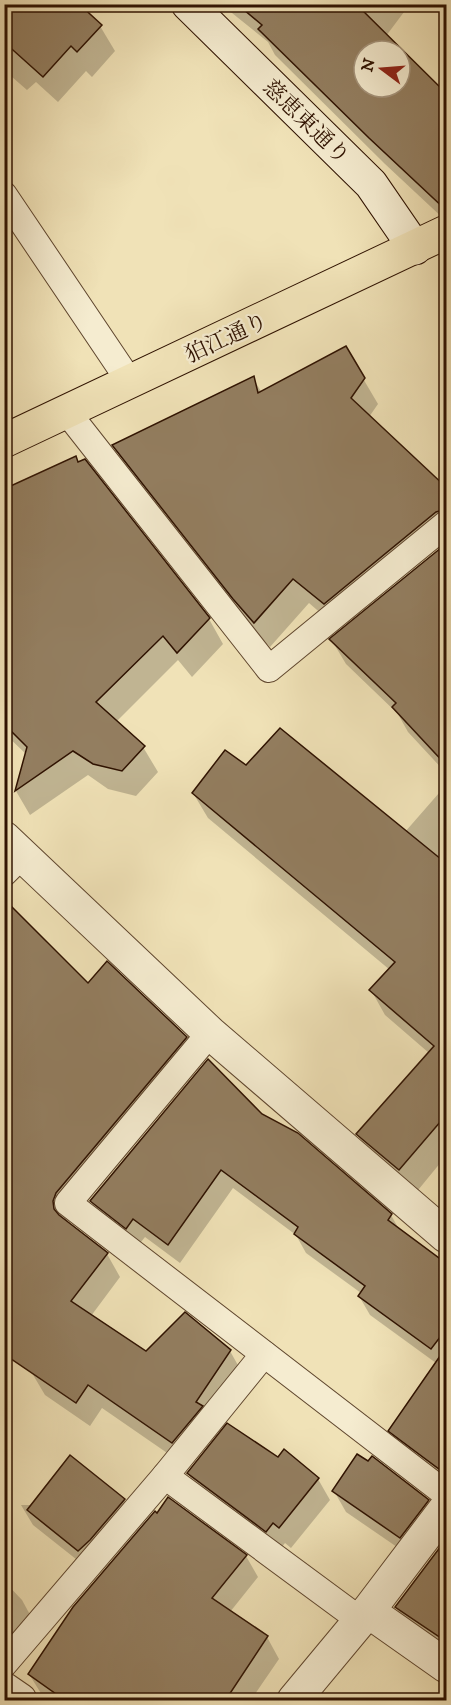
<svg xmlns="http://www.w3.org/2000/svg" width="451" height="1705" font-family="'IM FELL DW Pica','Noto Serif JP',serif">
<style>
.shadow{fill:#0003;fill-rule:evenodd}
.building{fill:#937e60;stroke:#2f1201;stroke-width:1.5;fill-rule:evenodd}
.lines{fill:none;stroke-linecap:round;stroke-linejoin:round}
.lane-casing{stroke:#5f462e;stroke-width:28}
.street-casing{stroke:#5f462e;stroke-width:35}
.secondary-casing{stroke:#2f1201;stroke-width:35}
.primary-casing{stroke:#2f1201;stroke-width:35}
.lane{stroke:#f5ecd0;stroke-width:26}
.street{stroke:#f5ecd0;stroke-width:33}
.secondary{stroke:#f5ecd0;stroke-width:33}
.primary{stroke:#f0e2b7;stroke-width:33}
.labels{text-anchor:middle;stroke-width:4.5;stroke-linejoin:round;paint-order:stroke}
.street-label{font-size:22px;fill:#2f1201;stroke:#f5ecd0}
</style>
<rect width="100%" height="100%" fill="#f0e2b7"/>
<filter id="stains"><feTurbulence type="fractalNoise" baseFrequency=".00333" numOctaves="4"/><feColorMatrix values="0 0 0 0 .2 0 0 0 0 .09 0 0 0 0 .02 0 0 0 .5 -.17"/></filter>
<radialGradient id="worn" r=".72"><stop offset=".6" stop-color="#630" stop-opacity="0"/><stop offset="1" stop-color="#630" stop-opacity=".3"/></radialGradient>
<!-- shadow -->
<g class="shadow">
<path d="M4,4L100,26L115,51L92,77L86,71L58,102L36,82L27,90L4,70Z"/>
<path d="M225,4H410L386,36L446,94V221L385,164L275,55L268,42L227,9ZM364,51H400V87H364Z"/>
<path d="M345,348L378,404L369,417L446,490V541L339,629L309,603L270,647L250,625L129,471L114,446L253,378L262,393Z"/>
<path d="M78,464L209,619L223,644L192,677L178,660L116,722L143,747L158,772L136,796L108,789L88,775L30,815L16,791L27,755L4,733V490Z"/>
<path d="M446,545V773L408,732L398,714L346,664L331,639Z"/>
<path d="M246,767L405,832L446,785V1156L414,1195L373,1159L358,1134L429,1053L385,1015L371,990L390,970L208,818L193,793Z"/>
<path d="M88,985L186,1038L200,1062L70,1218L67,1223L107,1254L120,1277L91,1316L146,1353L230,1351L244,1376L186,1466L102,1408L90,1426L45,1395L4,1326Z"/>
<path d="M261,1115L391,1215L400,1231L446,1266V1484L400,1448L390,1431L436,1363L370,1315L359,1296L361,1293L306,1253L296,1235L233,1188L180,1263L145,1237L137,1247L102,1220L91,1201Z"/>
<path d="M71,1457L124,1500L136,1522L91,1571L33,1525L21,1505H33Z"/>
<path d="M278,1459L318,1479L330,1500L291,1548L285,1543L278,1552L201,1495L188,1473Z"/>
<path d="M334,1491L428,1501L440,1522L413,1558L346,1512Z"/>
<path d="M446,1541V1651L406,1624L396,1607Z"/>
<path d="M246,1556L258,1577L230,1612L267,1637L279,1659L251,1700H49L42,1695L29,1674Z"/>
<path d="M4,1581L22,1600L34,1622L4,1647Z"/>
<path d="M326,1693L334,1700H320Z"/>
</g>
<!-- building -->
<g class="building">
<path d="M4,4H79L102,25L77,52L71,46L43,77L4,42Z"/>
<path d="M237,4H356L447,94V211L369,138L258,29L262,25ZM364,51H400V87H364Z"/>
<path d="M346,346L365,378L351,398L447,488V509L436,512L324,604L293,579L254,623L233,599L112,445L254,376L258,393Z"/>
<path d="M76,456L78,462L85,459L210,618L177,653L163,636L96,702L145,746L122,771L93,764L73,751L15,791L27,747L4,724V489Z"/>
<path d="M447,543V766L392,707L396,703L329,639Z"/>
<path d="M280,728L447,864V1114L399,1170L356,1134L434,1046L369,990L395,962L192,793L225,750L246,765Z"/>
<path d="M4,899L88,983L107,961L187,1037L56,1193L53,1201L54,1209L59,1215L108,1253L71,1301L146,1351L185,1312L231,1350L196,1402L203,1406L172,1443L88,1385L76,1403L4,1354Z"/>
<path d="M208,1059L262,1114L298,1133L392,1214L388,1220L447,1264V1328L431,1349L358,1296L365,1286L294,1234L298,1227L221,1170L168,1245L133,1219L126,1229L90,1201Z"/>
<path d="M447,1346V1475L388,1431Z"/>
<path d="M227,1423L278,1457L284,1449L319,1478L279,1528L273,1523L266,1532L187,1473Z"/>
<path d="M357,1454L368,1461L372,1456L429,1500L400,1538L332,1491Z"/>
<path d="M70,1455L125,1499L90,1540L78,1551L27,1510Z"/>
<path d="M168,1497L247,1555L212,1598L268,1636L225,1701H66L28,1674L73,1607L155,1511L157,1513Z"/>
<path d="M447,1538V1642L395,1607Z"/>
</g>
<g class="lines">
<!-- lane casing -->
<g class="lane-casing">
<g id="lane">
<path d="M4,195L130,382"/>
<path d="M67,412L269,669L446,524"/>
<path d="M4,873L22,855"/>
<path d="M210,1033L68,1203L446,1494"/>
<path d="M165,1476L264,1354"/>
<path d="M4,1664L165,1476L360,1620"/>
</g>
</g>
<!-- street casing -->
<g class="street-casing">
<g id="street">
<path d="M4,838L210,1033L446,1236"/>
<path d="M368,1611L446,1666"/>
<path d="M4,1689L20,1700"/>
<path d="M294,1700L368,1611L446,1508"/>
</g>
</g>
<!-- secondary casing -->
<g class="secondary-casing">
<path id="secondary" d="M188,4L371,184L415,248"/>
</g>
<!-- primary casing -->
<g class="primary-casing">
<path id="primary" d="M4,441L446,232"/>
</g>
<!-- lane -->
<use href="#lane" class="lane"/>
<!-- street -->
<use href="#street" class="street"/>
<!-- secondary -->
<use href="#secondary" class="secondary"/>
<!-- primary -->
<use href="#primary" class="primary"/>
</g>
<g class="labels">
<!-- street labels -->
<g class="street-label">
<text transform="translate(307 121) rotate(44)" y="8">慈恵東通り</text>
<text transform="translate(226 337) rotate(-25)" y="8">狛江通り</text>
</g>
</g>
<!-- margin -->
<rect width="451" height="1705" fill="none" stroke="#f0e2b7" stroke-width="24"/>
<rect x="6" y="6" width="439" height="1693" fill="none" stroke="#2f1201" stroke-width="3"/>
<rect x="12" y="12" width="427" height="1681" fill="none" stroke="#2f1201" stroke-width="1.5"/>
<!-- north arrow -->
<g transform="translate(382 69) rotate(286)"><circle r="28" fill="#f5ecd0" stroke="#a6957d" stroke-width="1.5"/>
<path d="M0-4.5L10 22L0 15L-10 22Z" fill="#8f2418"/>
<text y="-9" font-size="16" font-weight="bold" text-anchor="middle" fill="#2f1201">N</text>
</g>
<rect width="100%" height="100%" filter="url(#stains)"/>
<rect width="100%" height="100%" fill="url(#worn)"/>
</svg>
